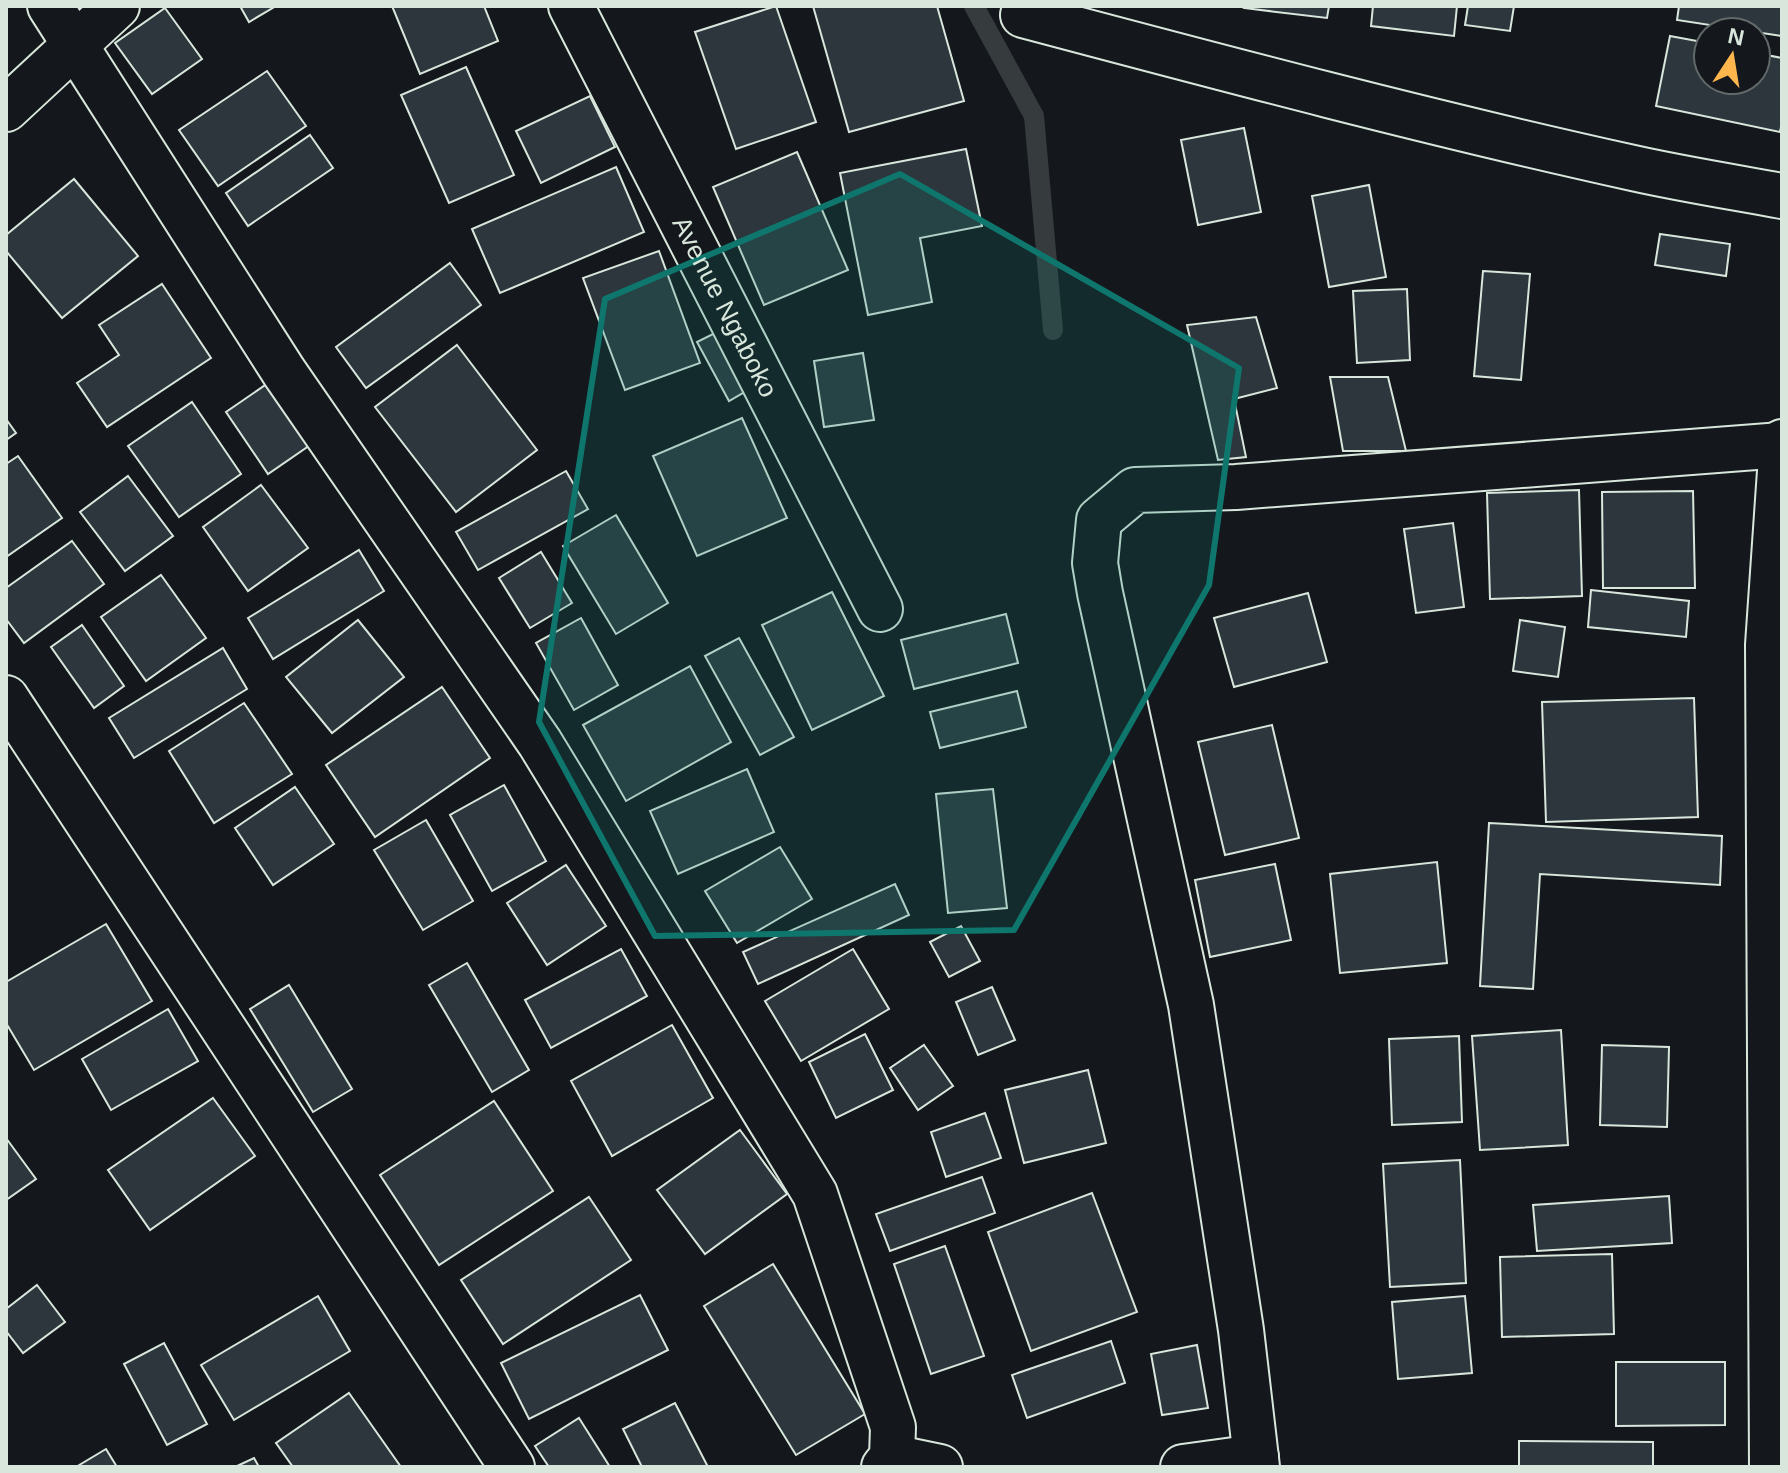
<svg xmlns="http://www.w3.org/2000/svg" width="1788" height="1473" font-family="Helvetica,sans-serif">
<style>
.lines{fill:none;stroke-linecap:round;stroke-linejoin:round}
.stream{stroke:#363b3e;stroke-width:20}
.building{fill:#2c363c;stroke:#d8e6dc;stroke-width:2}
.minor-casing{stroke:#d8e6dc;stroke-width:48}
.minor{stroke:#14181c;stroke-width:44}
.marked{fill:#0f766e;fill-opacity:0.2;stroke:#0f766e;stroke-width:6;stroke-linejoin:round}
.labels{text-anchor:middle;stroke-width:6;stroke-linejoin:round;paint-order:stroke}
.street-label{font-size:26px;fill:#d8e6dc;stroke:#14181c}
</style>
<rect width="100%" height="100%" fill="#14181c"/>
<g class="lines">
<!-- stream -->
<path class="stream" d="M974,6L1034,116L1053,330"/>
</g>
<!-- building -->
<g class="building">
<path d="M240,6H276L249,22Z"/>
<path d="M392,6H484L498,41L420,74Z"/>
<path d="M776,6L816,122L736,149L695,32Z"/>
<path d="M813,6H937L964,101L849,132Z"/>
<path d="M1245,6H1329L1327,18L1244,8Z"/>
<path d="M1373,6H1457L1454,36L1371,26Z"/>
<path d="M1468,6H1514L1510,31L1465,25Z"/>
<path d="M1679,6H1782V36L1677,20Z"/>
<path d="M165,8L202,59L152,94L115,43Z"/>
<path d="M1670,36L1708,43V80H1756V53L1782,58V122L1780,132L1656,106Z"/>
<path d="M466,67L514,175L449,203L401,95Z"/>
<path d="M267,71L306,126L218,186L179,130Z"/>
<path d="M590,96L615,147L541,183L516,131Z"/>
<path d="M1244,128L1261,212L1198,225L1181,140Z"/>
<path d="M310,135L333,168L248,226L226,193Z"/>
<path d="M966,149L982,226L920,238L932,302L868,315L840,173Z"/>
<path d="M797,152L848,270L764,305L713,187Z"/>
<path d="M616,167L644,232L500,293L472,229Z"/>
<path d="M74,179L138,256L62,318L6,251V235Z"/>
<path d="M1369,185L1386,277L1329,287L1312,196Z"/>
<path d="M1660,234L1730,244L1726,276L1655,265Z"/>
<path d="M659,251L700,363L625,390L583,278Z"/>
<path d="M450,263L481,305L366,388L336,347Z"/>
<path d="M1483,271L1530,274L1521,380L1474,376Z"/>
<path d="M162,284L211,358L107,427L77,383L119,355L99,325Z"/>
<path d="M1407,289L1410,360L1357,363L1353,291Z"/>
<path d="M1256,317L1277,388L1234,399L1246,457L1218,460L1187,325Z"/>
<path d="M723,329L753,387L729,401L697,342Z"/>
<path d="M457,345L537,450L456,512L375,407Z"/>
<path d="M863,353L874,420L824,427L814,361Z"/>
<path d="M1330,377H1388L1406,451H1343Z"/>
<path d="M274,379L316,441L268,474L226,412Z"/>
<path d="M192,402L241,474L179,517L128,446Z"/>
<path d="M742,418L787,518L697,556L653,456Z"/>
<path d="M6,419L16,433L6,440Z"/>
<path d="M18,456L62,518L6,557V464Z"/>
<path d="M566,471L588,509L478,570L456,532Z"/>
<path d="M128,476L173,536L125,571L80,512Z"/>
<path d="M261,485L308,548L248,591L203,527Z"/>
<path d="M1579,490L1582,596L1490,599L1487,493Z"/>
<path d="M1693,491L1695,588H1603L1602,492Z"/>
<path d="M616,515L668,603L616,634L563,546Z"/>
<path d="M1453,523L1464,607L1416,613L1404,529Z"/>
<path d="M72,541L104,584L24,643L6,619V588Z"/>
<path d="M359,550L384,591L273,659L248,618Z"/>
<path d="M541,552L572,603L530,628L499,578Z"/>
<path d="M161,575L206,638L146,681L101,617Z"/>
<path d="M1591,590L1689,601L1686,637L1588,627Z"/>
<path d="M832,592L884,696L812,730L762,625Z"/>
<path d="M1308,593L1327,662L1234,687L1214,618Z"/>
<path d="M1006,614L1018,663L914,689L901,640Z"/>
<path d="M581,618L618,685L574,710L536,643Z"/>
<path d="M358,620L404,677L332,733L286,677Z"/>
<path d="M1520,620L1565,627L1558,677L1513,671Z"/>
<path d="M82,625L124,686L94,708L51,647Z"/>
<path d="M739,638L794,737L760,755L705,656Z"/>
<path d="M223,648L247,689L134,758L109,718Z"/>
<path d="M690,666L731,742L626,801L583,725Z"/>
<path d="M442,687L490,758L375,837L326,765Z"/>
<path d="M1017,691L1026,727L940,748L930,712Z"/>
<path d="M1694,698L1698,817L1546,822L1542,702Z"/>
<path d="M244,703L292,774L214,823L169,751Z"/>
<path d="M1272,725L1299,838L1225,855L1198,742Z"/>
<path d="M747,769L774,832L678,874L650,811Z"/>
<path d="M504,785L546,861L492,891L450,815Z"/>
<path d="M295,787L334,844L273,885L235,828Z"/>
<path d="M993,789L1007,908L948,913L936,794Z"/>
<path d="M426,820L473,901L423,930L374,850Z"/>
<path d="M1489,823L1722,836L1720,885L1540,874L1533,989L1480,986Z"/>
<path d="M780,847L812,899L737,943L705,891Z"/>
<path d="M1437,862L1447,963L1340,973L1330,874Z"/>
<path d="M1275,864L1291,940L1210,957L1195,880Z"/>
<path d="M566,865L606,926L547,965L507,903Z"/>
<path d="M895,884L909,915L758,984L743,952Z"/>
<path d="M106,924L152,1001L34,1070L6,1023V982Z"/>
<path d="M961,926L980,961L949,977L930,942Z"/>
<path d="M621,949L647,996L551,1048L525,1000Z"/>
<path d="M853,949L889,1009L801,1061L765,1001Z"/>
<path d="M467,963L529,1070L492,1092L429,985Z"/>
<path d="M289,985L352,1089L313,1112L250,1009Z"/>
<path d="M992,987L1015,1040L978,1055L956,1002Z"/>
<path d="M168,1009L198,1061L111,1110L82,1059Z"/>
<path d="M672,1025L713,1098L612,1156L571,1081Z"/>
<path d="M1561,1030L1568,1145L1480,1150L1472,1036Z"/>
<path d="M865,1034L893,1090L836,1118L809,1062Z"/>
<path d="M1459,1036L1462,1122L1392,1125L1389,1039Z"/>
<path d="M924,1045L953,1086L918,1110L890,1068Z"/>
<path d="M1602,1045L1669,1047L1667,1127L1600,1125Z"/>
<path d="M1088,1070L1106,1143L1024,1163L1005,1090Z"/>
<path d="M213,1098L255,1156L150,1230L108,1170Z"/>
<path d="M494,1101L553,1191L439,1265L380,1175Z"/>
<path d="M985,1113L1001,1158L946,1177L931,1132Z"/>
<path d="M740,1130L787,1194L705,1254L657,1190Z"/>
<path d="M6,1138L36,1179L6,1200Z"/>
<path d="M1460,1160L1466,1283L1390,1287L1383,1164Z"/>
<path d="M982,1177L995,1213L890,1251L876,1214Z"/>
<path d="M1092,1193L1137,1312L1031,1351L988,1232Z"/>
<path d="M1669,1196L1672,1243L1537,1251L1533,1205Z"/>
<path d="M589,1197L631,1260L503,1344L461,1280Z"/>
<path d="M945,1246L984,1356L931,1374L894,1264Z"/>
<path d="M1612,1254L1614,1334L1502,1337L1500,1257Z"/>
<path d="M773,1264L865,1414L796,1455L704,1306Z"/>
<path d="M37,1285L65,1322L23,1353L6,1331V1309Z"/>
<path d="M640,1295L668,1350L529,1419L501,1363Z"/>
<path d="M318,1296L350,1351L234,1420L201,1365Z"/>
<path d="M1465,1296L1472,1373L1398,1379L1392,1302Z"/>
<path d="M1111,1341L1125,1383L1027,1418L1012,1375Z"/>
<path d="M164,1343L207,1424L167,1445L124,1364Z"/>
<path d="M1197,1345L1208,1408L1162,1415L1151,1354Z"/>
<path d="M1616,1362H1725V1425L1616,1426Z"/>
<path d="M349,1393L401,1467H293L276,1443Z"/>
<path d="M675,1403L708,1467H642L623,1429Z"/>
<path d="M579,1418L610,1467H549L535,1446Z"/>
<path d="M1519,1441L1653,1442V1467H1519Z"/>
<path d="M106,1449L117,1467H76Z"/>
<path d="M254,1458L259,1467H235Z"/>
</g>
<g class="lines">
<!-- minor casing -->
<g class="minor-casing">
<g id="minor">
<path d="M50,6L284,372L540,743L815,1194L893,1427L892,1457L884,1467"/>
<path id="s1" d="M571,6L880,609"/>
<path d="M1023,15C1226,69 1429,123 1633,168C1682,179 1733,187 1782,196"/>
<path d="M6,109L117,6"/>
<path d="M6,698L512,1467"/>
<path d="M892,1457L940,1467"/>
<path d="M1183,1467L1256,1457"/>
<path d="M1257,1467L1241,1330L1191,1005L1100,593L1095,563L1099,520L1135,490L1236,487L1782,445"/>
<path d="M1772,1467L1768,645L1782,442"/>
</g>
</g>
<!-- minor -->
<use href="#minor" class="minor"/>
</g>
<!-- marked area -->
<path class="marked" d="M900,174L1239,368L1209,585L1014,930L655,936L539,722L605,299Z"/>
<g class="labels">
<!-- street labels -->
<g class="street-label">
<text dy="9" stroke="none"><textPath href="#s1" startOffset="338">Avenue Ngaboko</textPath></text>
</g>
</g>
<!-- border -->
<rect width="1788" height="1473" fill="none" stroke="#d8e6dc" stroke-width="16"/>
<!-- north arrow -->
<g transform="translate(1732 56) rotate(12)"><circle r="38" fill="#14181c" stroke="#626a69" stroke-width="2"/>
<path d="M0-6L14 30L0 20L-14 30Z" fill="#ffb74d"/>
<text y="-12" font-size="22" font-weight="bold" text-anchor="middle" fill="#d8e6dc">N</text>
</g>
</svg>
